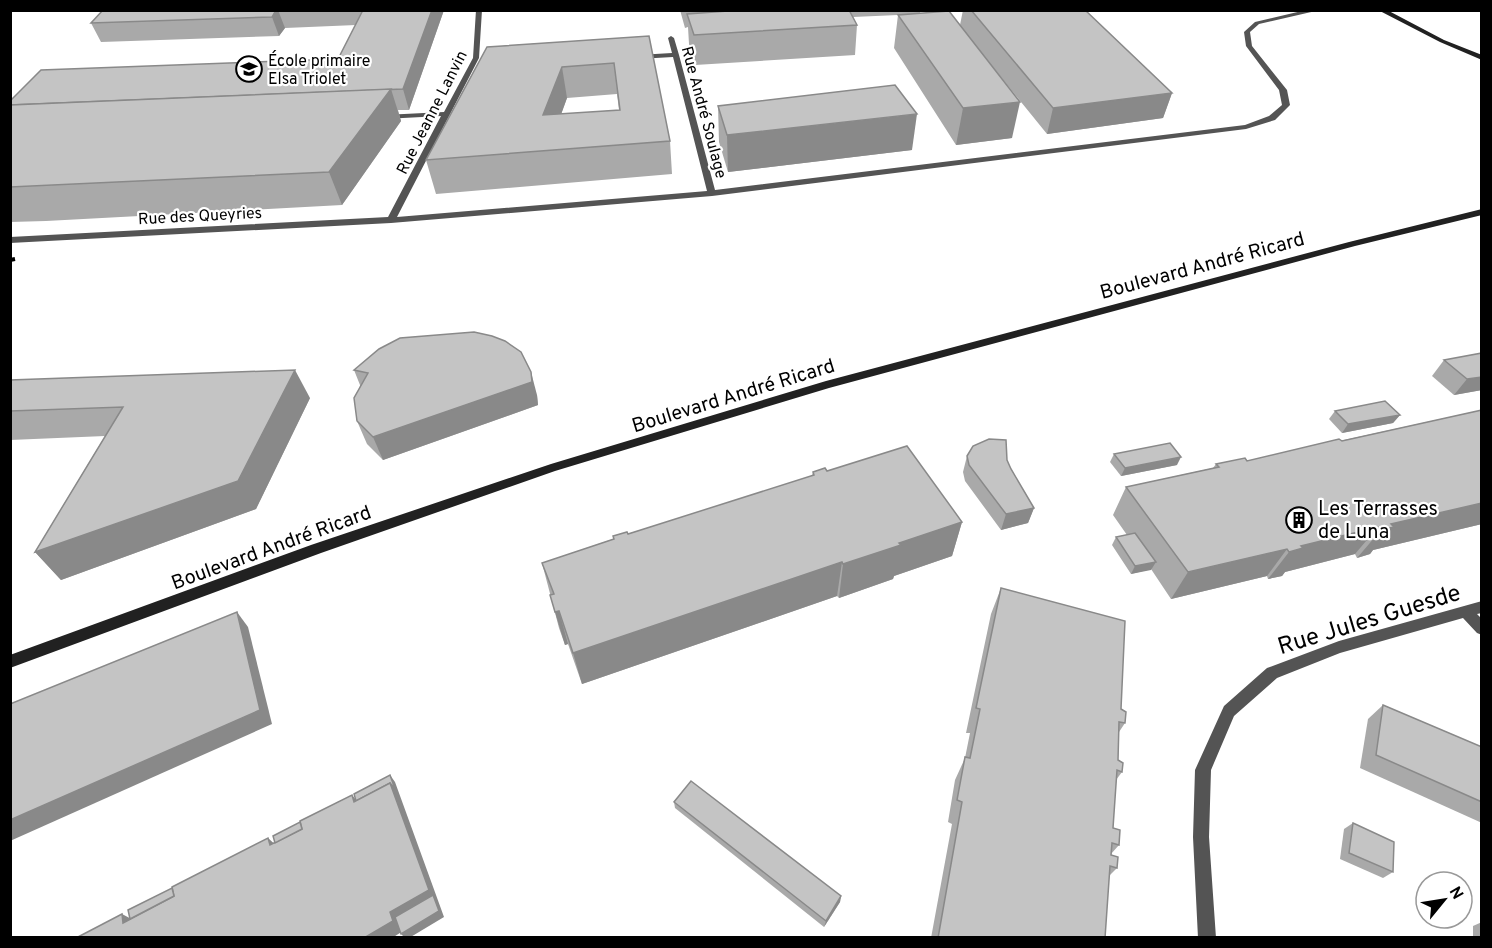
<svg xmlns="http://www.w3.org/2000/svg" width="1492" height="948" font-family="Overpass,sans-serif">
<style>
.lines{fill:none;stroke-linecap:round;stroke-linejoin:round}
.street{fill:#545454;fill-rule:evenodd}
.secondary{fill:#212121;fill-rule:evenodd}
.rail{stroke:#000;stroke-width:4;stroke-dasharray:7 2 1.5 2;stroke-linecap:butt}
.wall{fill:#a9a9a9;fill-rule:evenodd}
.shaded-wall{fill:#898989}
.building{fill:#c4c4c4;stroke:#898989;stroke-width:1.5;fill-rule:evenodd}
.labels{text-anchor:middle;stroke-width:4.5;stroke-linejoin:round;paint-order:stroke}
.far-poi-label{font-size:16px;fill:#000;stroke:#fff;text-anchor:start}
.far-street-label{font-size:16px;fill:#000;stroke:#fff}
.street-label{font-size:20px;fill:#000;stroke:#fff}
.poi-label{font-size:20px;fill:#000;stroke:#fff;text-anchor:start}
.near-street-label{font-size:24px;fill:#000;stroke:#fff}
</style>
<rect width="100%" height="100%" fill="#fff"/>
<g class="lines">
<!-- street -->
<g class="street">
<path d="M476,10H482L479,58L397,217L707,191L673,57L638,59L635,57L638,55L672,53L668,38L671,36L674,38L679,55L715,190L1245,125L1269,116L1282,105L1279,90L1246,46L1244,32L1255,22L1306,10H1320L1259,24L1250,32L1252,46L1287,90L1290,105L1275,120L1246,129L712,196L391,223L10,243V237L388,217L441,116L384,119L380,117L384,115L444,112L473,58Z"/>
<path d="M1482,601V613L1477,614L1482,619V635L1477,633L1463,618L1340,653L1277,678L1234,716L1211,770L1209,837L1216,938H1198L1193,837L1195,770L1224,706L1267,668L1339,641Z"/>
</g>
<!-- secondary -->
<g class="secondary">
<path d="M1378,10H1387L1444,40L1482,55V60L1440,42Z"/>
<path d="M1482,209V215L1355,246L829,388L555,471L321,553L10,668V655L311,545L551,464L826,381L1349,242Z"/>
</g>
<!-- rail -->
<path class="rail" d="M10,260L15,259"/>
</g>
<!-- wall -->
<g class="wall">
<path d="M103,10H444L409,110H398L401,121L342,205L46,221L10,222V101L338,59L356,25L285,28L279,36L101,42L91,23Z"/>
<path d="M680,10H921L920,13L960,25L963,10H1085L1172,93L1163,118L1047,134L983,55L1012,138L956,145L894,48L898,15L853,17L857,25L855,55L695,65L689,44L688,27L685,28Z"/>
<path d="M649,36L670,141L672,174L436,194L426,160L487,47ZM617,94L619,110L561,114L567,98Z"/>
<path d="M718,106L912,150L728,172L719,142Z"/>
<path d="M1444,360L1482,390L1454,395L1432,376Z"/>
<path d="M354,370L537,395L538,405L383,460L367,444L357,421L360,385Z"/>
<path d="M10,380L310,398L256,509L61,580L35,552L105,436L10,440Z"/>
<path d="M1482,410V524L1373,550L1370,554L1357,558L1355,554L1285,572L1282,576L1268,579L1267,576L1171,599L1151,569L1131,574L1112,545L1116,537L1127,535L1113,515L1126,487L1213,468L1216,464L1247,461Z"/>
<path d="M1335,411L1400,415L1393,423L1342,433L1329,419Z"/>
<path d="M1114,454L1177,465L1121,476L1110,462Z"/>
<path d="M967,456L1007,460L1011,469L1034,508L1028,523L1001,530L965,481L963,472Z"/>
<path d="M827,471L962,522L952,556L894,576L893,579L839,598L837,596L582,684L568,644L565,645L559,628L542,563L613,539V536L628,534L812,476L813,472Z"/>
<path d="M1001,588L1121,709L1125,723L1119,732L1118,760L1122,772L1116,780L1113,828L1119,845L1111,854L1117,868L1109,876L1105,938H931L952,824L948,822L955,780L965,758L970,733H966L991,614Z"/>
<path d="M1383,705L1482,747V823L1360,768L1368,719Z"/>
<path d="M674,802L841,896L840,902L824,927L675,808Z"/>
<path d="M1353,823L1393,872L1383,878L1340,859L1344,829Z"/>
<path d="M1482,922V938H1473V926Z"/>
</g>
<!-- shaded-wall -->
<g class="shaded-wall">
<path d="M276,10H278L285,28L279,36L272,17Z"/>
<path d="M432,10H444L409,110L403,89Z"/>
<path d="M562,67L567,98L549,148L543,115Z"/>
<path d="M391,89L401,121L342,205L329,172Z"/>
<path d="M1172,93L1163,118L1047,134L1053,108Z"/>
<path d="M1020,102L1012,138L956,145L963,108Z"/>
<path d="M917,114L912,150L728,172L727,135Z"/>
<path d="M295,370L310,398L256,509L61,580L35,552Z"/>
<path d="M531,372L537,395L538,405L383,460L373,437Z"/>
<path d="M1482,377V390L1454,395L1467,379Z"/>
<path d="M1400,415L1393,423L1342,433L1348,424Z"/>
<path d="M1181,457L1177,465L1121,476L1125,468Z"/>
<path d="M1482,503V524L1373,550L1370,554L1357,558L1381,530L1391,524Z"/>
<path d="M1034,508L1028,523L1001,530L1006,514Z"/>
<path d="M962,522L952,556L894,576L893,579L839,598L843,564L899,543Z"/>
<path d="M1378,527L1355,554L1285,572L1282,576L1268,579L1289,552L1301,546Z"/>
<path d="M1287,549L1267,576L1171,599L1188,572Z"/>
<path d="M842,562L837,596L582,684L573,653Z"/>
<path d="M1156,562L1151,570L1131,574L1135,566Z"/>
<path d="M559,611L568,644L565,645L555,612Z"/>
<path d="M237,612L248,627L272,724L10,841V820Z"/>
<path d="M390,775L395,782L444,917L409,938H405L401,934L403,931L392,938H364L354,802L352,795L362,807L390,783Z"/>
<path d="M304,820L310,826L314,841L283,857L270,845L268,838L280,849L307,835Z"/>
<path d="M179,884L187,890L190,906L141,933L123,923L122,914L139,923L181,901Z"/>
<path d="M841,896L840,902L824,927L826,921Z"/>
</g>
<!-- building -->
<g class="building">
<path d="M103,10H276L272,17L91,23Z"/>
<path d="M363,10H432L403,89L10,105V101L41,70L338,59Z"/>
<path d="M742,10H849L857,25L694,35L687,14Z"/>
<path d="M971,10H1085L1172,93L1053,108Z"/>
<path d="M949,11L1020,102L963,108L898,15Z"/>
<path d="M649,36L670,141L426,160L487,47ZM614,63L620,110L543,115L562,67Z"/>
<path d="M895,85L917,114L727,135L718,106Z"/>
<path d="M391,89L329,172L10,187V105Z"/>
<path d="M474,332L492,336L505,341L521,352L531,372L532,382L373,437L357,421L354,398L368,373L354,370L379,349L400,338Z"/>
<path d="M1482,353V377L1467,379L1444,360Z"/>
<path d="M295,370L238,481L35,552L123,407L10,411V380Z"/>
<path d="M1385,401L1400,415L1348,424L1335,411Z"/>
<path d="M1482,410V503L1391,524L1394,527L1381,530L1378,527L1301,546L1303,548L1289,552L1287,549L1188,572L1126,487L1219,467L1216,464L1245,458L1247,461L1339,439L1342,441Z"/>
<path d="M989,439L1006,440L1007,460L1011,469L1034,508L1006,514L969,465L967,456L973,446Z"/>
<path d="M1170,443L1181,457L1125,468L1114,454Z"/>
<path d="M907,446L962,522L899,543L901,545L843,564L842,562L573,653L559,611L555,612L550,595L554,594L542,563L614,539L613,536L627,532L628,534L814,475L813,472L825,468L827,471Z"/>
<path d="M1135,533L1156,562L1135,566L1116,537Z"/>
<path d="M1001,588L1125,621L1121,709L1126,712L1125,723L1119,722L1118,760L1123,763L1122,772L1117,770L1113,828L1120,830L1119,845L1112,843L1111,855L1118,857L1117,868L1110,866L1105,938H938L962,802L957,800L965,757L970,758L980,709L976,708Z"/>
<path d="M237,612L260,710L10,820V704Z"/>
<path d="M1383,705L1482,747V802L1376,755Z"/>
<path d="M390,775L395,789L390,783L356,801L354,794Z"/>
<path d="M691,781L841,896L826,921L674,802Z"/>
<path d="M390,783L429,890L390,912L393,921L364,938H76L122,914L123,923L174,896L172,887L268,838L270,845L302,829L300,821L352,795L354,802Z"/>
<path d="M300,822L302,829L275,843L273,836Z"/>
<path d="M1353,823L1394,842L1393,872L1349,853Z"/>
<path d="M172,888L174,896L130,919L128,910Z"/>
<path d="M433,895L439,911L401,934L395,917Z"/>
</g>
<!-- icons -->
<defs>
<g id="school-ring" transform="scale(1.35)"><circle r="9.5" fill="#fff" stroke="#000" stroke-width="1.5"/><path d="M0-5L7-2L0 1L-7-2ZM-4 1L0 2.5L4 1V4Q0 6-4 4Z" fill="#000"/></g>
<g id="building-ring" transform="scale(1.35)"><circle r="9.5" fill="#fff" stroke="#000" stroke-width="1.5"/><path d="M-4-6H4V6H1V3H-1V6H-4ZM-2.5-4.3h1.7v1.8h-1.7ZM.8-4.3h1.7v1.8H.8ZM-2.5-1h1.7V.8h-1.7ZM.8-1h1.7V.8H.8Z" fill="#000"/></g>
</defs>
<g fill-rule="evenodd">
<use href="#school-ring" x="249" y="69"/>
<use href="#building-ring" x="1299" y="520"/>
</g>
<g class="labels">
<!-- far-poi labels -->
<g class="far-poi-label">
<text x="268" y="66">École primaire<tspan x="268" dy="18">Elsa Triolet</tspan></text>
</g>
<!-- far-street labels -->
<g class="far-street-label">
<text transform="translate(431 112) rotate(-63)" y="6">Rue Jeanne Lanvin</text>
<text transform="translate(705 112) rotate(75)" y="6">Rue André Soulage</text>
<text transform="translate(200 215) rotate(-3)" y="6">Rue des Queyries</text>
</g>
<!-- street labels -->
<g class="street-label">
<text transform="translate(1202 265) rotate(-15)" y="7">Boulevard André Ricard</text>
<text transform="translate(733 395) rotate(-17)" y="7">Boulevard André Ricard</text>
<text transform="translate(271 547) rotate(-20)" y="7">Boulevard André Ricard</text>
</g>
<!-- poi labels -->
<g class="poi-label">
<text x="1318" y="515">Les Terrasses<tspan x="1318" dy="23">de Luna</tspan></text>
</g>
<!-- near-street labels -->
<g class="near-street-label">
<text transform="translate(1369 619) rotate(-17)" y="8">Rue Jules Guesde</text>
</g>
</g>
<!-- border -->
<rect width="1492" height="948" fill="none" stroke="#000000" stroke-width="24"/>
<!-- north arrow -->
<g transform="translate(1444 900) rotate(60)"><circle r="28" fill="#ffffff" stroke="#999999" stroke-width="1.5"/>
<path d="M0-4.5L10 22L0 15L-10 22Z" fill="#000000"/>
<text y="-9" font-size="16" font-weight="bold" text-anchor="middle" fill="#000000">N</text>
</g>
</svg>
